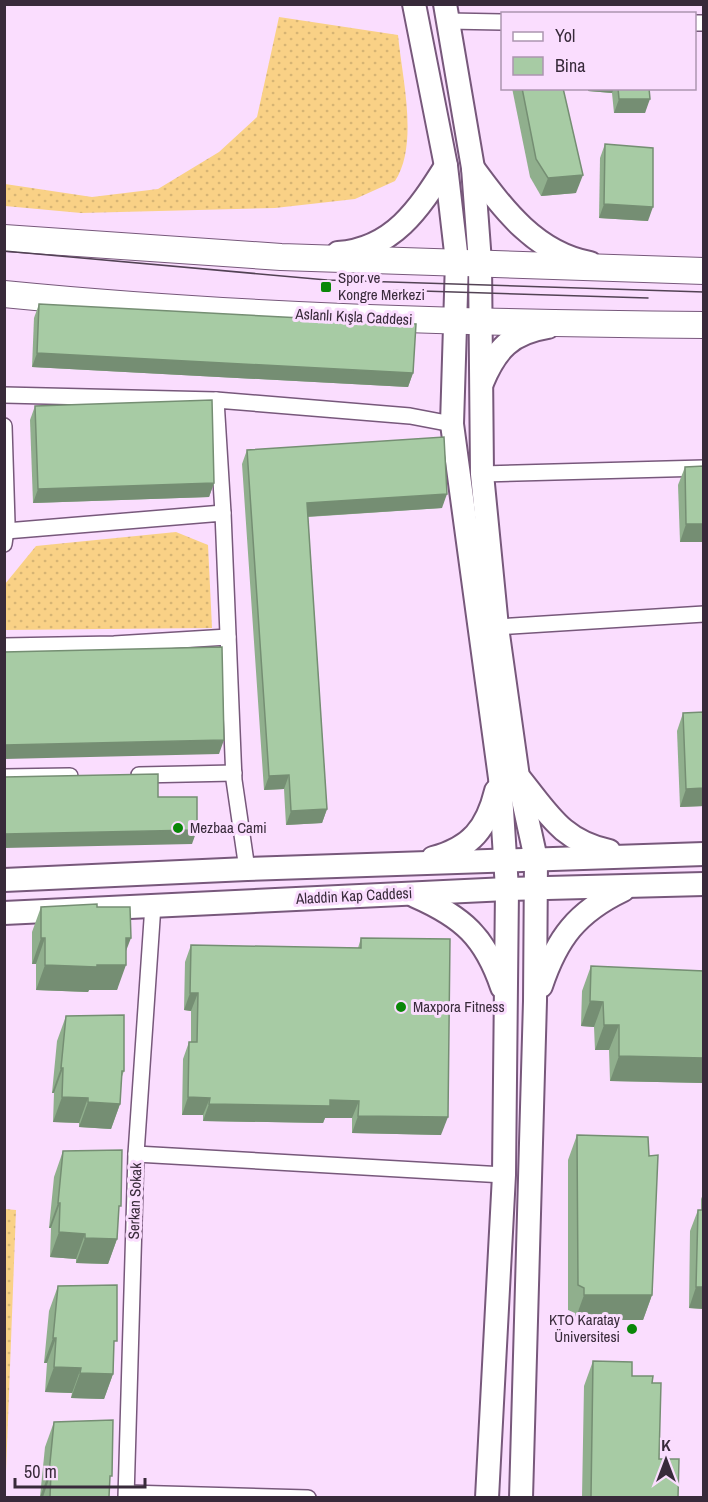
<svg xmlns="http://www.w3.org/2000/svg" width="708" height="1502" font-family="'Archivo Narrow',sans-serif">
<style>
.grass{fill:url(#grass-dots)}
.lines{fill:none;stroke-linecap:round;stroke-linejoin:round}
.street-casing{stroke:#77587b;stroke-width:18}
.secondary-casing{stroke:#77587b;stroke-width:26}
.primary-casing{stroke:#77587b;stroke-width:28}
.street{stroke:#fff;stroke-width:15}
.secondary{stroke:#fff;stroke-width:22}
.primary{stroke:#fff;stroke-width:26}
.tram{stroke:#524254;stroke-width:1.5}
.wall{fill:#90af8d}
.shaded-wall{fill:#758e73}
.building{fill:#a7cba4;stroke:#758e73;stroke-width:1.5}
.poi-dot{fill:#0a8708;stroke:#faddfe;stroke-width:2}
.labels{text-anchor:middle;stroke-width:6;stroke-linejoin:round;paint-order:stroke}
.poi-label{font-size:15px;fill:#382a3a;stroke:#faddfe;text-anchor:start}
.street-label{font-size:15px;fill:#382a3a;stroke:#faddfe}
</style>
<defs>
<pattern id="grass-dots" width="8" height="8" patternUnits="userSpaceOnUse" patternTransform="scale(1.5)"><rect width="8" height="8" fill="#f9d186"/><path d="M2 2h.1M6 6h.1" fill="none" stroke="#d6b474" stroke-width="1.8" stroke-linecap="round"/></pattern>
</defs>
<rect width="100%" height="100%" fill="#faddfe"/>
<!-- grass -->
<g class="grass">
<path d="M279,17L398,35C402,78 419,144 395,181L355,199L275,208L81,213L5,206V184L92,197L158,189L219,152L257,117Z"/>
<path d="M176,532L208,545L212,628L5,630V584L36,546Z"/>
<path d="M5,1209L16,1210L5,1498L4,1497Z"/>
</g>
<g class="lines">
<!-- street casing -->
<g class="street-casing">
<g id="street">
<path d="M448,21L502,22"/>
<path d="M694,23H704"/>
<path d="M4,395L216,400"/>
<path d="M4,426L7,523L4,544"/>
<path d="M482,474L704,468"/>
<path d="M223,513L216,400L410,416L452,424"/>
<path d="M6,531L223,513L234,780L247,869"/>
<path d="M497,627L704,614"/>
<path d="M4,646L114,644L228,637"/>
<path d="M139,775L234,773"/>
<path d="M4,777L70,776"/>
<path d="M136,1154L504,1175"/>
<path d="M127,1493L308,1498"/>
<path d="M126,1498L136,1154L153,905"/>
</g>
</g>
<!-- secondary casing -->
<g class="secondary-casing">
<g id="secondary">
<path d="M414,4L446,166L457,261L452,424L500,778L507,889L504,1175L487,1498"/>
<path d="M445,4L473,168L480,262L482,474L497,627L518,777L536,859L535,1001L521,1498"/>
<path d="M473,168C504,210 536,253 590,263"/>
<path d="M338,253C393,249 419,209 446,166"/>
<path d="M482,383C496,349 511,333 548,327"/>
<path d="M521,780C549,815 563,841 609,851"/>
<path d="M433,858C471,848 487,828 496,791"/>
<path d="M4,880L247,869L704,854"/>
<path d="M415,896C463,917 485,937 502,987"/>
<path d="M4,913L507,889L704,884"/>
<path d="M541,986C557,938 577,912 623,890"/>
</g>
</g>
<!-- primary casing -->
<g class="primary-casing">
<g id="primary">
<path d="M4,238L281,257L704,271"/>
<path d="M4,294C237,317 470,323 704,325"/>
</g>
</g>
<!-- street -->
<use href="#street" class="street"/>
<!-- secondary -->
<use href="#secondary" class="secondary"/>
<!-- primary -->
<use href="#primary" class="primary"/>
<!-- tram -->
<g class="tram">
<path d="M4,251L327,280L704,292"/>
<path d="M390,290L648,298"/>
</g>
</g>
<!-- wall -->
<g class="wall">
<path d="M512,88H563L576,193L541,196L530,177Z"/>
<path d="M588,88H649L645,113H614L612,93L588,91Z"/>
<path d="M605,144L648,221L599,218L600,158Z"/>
<path d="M39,304L413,373L408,387L32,367L34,318Z"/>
<path d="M35,406L214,483L209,497L33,503L30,420Z"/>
<path d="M247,450L442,508L308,517L327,809L322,823L286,825L284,789L264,790L242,464Z"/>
<path d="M685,467L704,542H680L678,485Z"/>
<path d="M683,713L704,806L680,807L677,731Z"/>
<path d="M41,907H97L126,950L117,990H89L88,992L36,990V964H32V932Z"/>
<path d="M361,938L441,1135L352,1133V1118H325L323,1123L203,1121V1115H182L183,1059L189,1042H191V1011L184,1010L185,962L191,945L358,948Z"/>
<path d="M591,966L704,971V1083L610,1081L609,1050H595L594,1027L581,1026L582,991Z"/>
<path d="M66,1016L124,1071L121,1079L120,1104L111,1129L79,1127V1123L53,1122L54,1093H52L57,1041Z"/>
<path d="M577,1135L652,1295L643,1320H575V1313L568,1310V1160Z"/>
<path d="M63,1151L118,1214L117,1239L108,1264L76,1263V1259L50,1257L51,1228H49L54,1177Z"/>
<path d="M704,1192V1309L689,1308L690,1231L698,1210H701V1199Z"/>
<path d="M58,1286L114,1349L113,1374L104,1399L71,1398L72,1393L45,1392L47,1363H44L49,1311Z"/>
<path d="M593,1361L652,1383L659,1459L678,1497H582L584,1386Z"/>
<path d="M54,1422L109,1484V1497H40L45,1447Z"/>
</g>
<!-- shaded-wall -->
<g class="shaded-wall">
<path d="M589,88H614L612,93L588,91Z"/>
<path d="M619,99H650L645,113H614Z"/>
<path d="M583,175L576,193L541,196L548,178Z"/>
<path d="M604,204L653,207L648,221L599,218Z"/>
<path d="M37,353L413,373L408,387L32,367Z"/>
<path d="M214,483L209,497L33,503L38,489Z"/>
<path d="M447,494L442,508L302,517L307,503Z"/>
<path d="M686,524H704V542H680Z"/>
<path d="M224,740L219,754L4,759V745Z"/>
<path d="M289,775L284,789L264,790L269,776Z"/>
<path d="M704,788V806L680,807L686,789Z"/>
<path d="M327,809L322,823L286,825L291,811Z"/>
<path d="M197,830L192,844L4,848V834Z"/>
<path d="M41,938H45L36,964H32Z"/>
<path d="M126,938H131L121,964Z"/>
<path d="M45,965H126L117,990H89L88,992L36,990Z"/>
<path d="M190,993H198L191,1011L184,1010Z"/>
<path d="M590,1001L603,1002L594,1027L581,1026Z"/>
<path d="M604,1025H619L609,1050H595Z"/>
<path d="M619,1056L704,1058V1083L610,1081Z"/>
<path d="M61,1068H63L54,1093H52Z"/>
<path d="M62,1097L88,1098L79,1123L53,1122Z"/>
<path d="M188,1097L210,1098L203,1115H182Z"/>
<path d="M330,1100L359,1101L352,1118H325L323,1123L203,1121L209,1104Z"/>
<path d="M88,1102L120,1104L111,1129L79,1127Z"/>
<path d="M358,1116L448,1117L441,1135L352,1133Z"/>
<path d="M58,1203H60L51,1228H49Z"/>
<path d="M59,1232L85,1234L76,1259L50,1257Z"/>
<path d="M85,1238L117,1239L108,1264L76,1263Z"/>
<path d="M696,1287H704V1309L689,1308Z"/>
<path d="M584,1295H652L643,1320H575Z"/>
<path d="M53,1338H56L47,1363H44Z"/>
<path d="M54,1367L81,1368L72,1393L45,1392Z"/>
<path d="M80,1373L113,1374L104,1399L71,1398Z"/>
<path d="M49,1473H51L43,1497H40Z"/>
</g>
<!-- building -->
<g class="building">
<path d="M522,88H563L583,175L548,178L536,159Z"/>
<path d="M618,88H649L650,99H619Z"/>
<path d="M605,144L653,148V207L604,204Z"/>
<path d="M39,304L416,324L413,373L37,353Z"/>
<path d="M212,400L214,483L38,489L35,406Z"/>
<path d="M444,437L447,494L307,503L327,809L291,811L289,775L269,776L247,450Z"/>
<path d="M704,466V524H686L685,467Z"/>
<path d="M222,647L224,740L4,745V652Z"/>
<path d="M704,712V788L686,789L683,713Z"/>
<path d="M158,774V797H197V830L4,834V777Z"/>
<path d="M97,904V907H130L131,938H126V965H97V967L45,965V938H41V907Z"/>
<path d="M361,938L450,939L448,1117L358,1116L359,1101L330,1100V1106L209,1104L210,1098L188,1097L189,1042H197L198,993H190L191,945L361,948Z"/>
<path d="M591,966L704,971V1058L619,1056V1025H604L603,1002L590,1001Z"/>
<path d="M124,1015V1071H122L120,1104L88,1102V1098L62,1097L63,1068H61L66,1016Z"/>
<path d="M577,1135L648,1137L649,1156L658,1155L652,1295H584V1288L578,1285Z"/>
<path d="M122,1150L121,1206H119L117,1239L85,1238V1234L59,1232L60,1203H58L63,1151Z"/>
<path d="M698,1210H704V1287H696Z"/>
<path d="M117,1285V1341H114L113,1374L80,1373L81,1368L54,1367L56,1338H53L58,1286Z"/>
<path d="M593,1361L632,1362V1376H653L652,1383H661L659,1459H679L678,1497H591Z"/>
<path d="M113,1420L112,1476H110L109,1497H50L51,1473H49L54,1422Z"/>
</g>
<!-- markers -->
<g class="poi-dot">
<rect x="320" y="281" width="12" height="12" rx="3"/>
<circle cx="178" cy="828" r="6"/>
<circle cx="401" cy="1007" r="6"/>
<circle cx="632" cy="1329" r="6"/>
</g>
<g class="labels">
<!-- poi labels -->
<g class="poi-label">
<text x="338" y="283">Spor ve<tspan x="338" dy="17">Kongre Merkezi</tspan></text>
<text x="190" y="833">Mezbaa Cami</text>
<text x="413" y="1012">Maxpora Fitness</text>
<text x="620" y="1325" text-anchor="end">KTO Karatay<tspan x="620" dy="17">Üniversitesi</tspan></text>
</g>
<!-- street labels -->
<g class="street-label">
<text transform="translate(354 317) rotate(3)" y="5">Aslanlı Kışla Caddesi</text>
<text transform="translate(354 896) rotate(-3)" y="5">Aladdin Kap Caddesi</text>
<text transform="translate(135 1201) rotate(-88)" y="5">Serkan Sokak</text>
</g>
</g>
<!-- border -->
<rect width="708" height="1502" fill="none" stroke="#382a3a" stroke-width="12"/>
<!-- legend -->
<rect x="501" y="12" width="195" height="78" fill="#faddfe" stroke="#ac95b0" stroke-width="1.5"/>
<rect x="513" y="32" width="30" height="9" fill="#ffffff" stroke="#ac95b0" stroke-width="1.5"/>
<text x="555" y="42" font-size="18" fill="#382a3a">Yol</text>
<rect x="513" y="57" width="30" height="18" fill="#a7cba4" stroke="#ac95b0" stroke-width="1.5"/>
<text x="555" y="72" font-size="18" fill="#382a3a">Bina</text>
<!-- north arrow -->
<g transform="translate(666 1460)" stroke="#faddfe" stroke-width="4.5" paint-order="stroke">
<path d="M0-4.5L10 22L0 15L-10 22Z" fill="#382a3a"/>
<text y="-9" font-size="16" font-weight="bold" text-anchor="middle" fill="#382a3a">K</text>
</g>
<!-- scale -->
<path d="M15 1478v9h130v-9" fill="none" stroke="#382a3a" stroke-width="3"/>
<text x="24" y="1478" font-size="18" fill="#382a3a" stroke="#faddfe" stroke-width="4.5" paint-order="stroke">50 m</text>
</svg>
